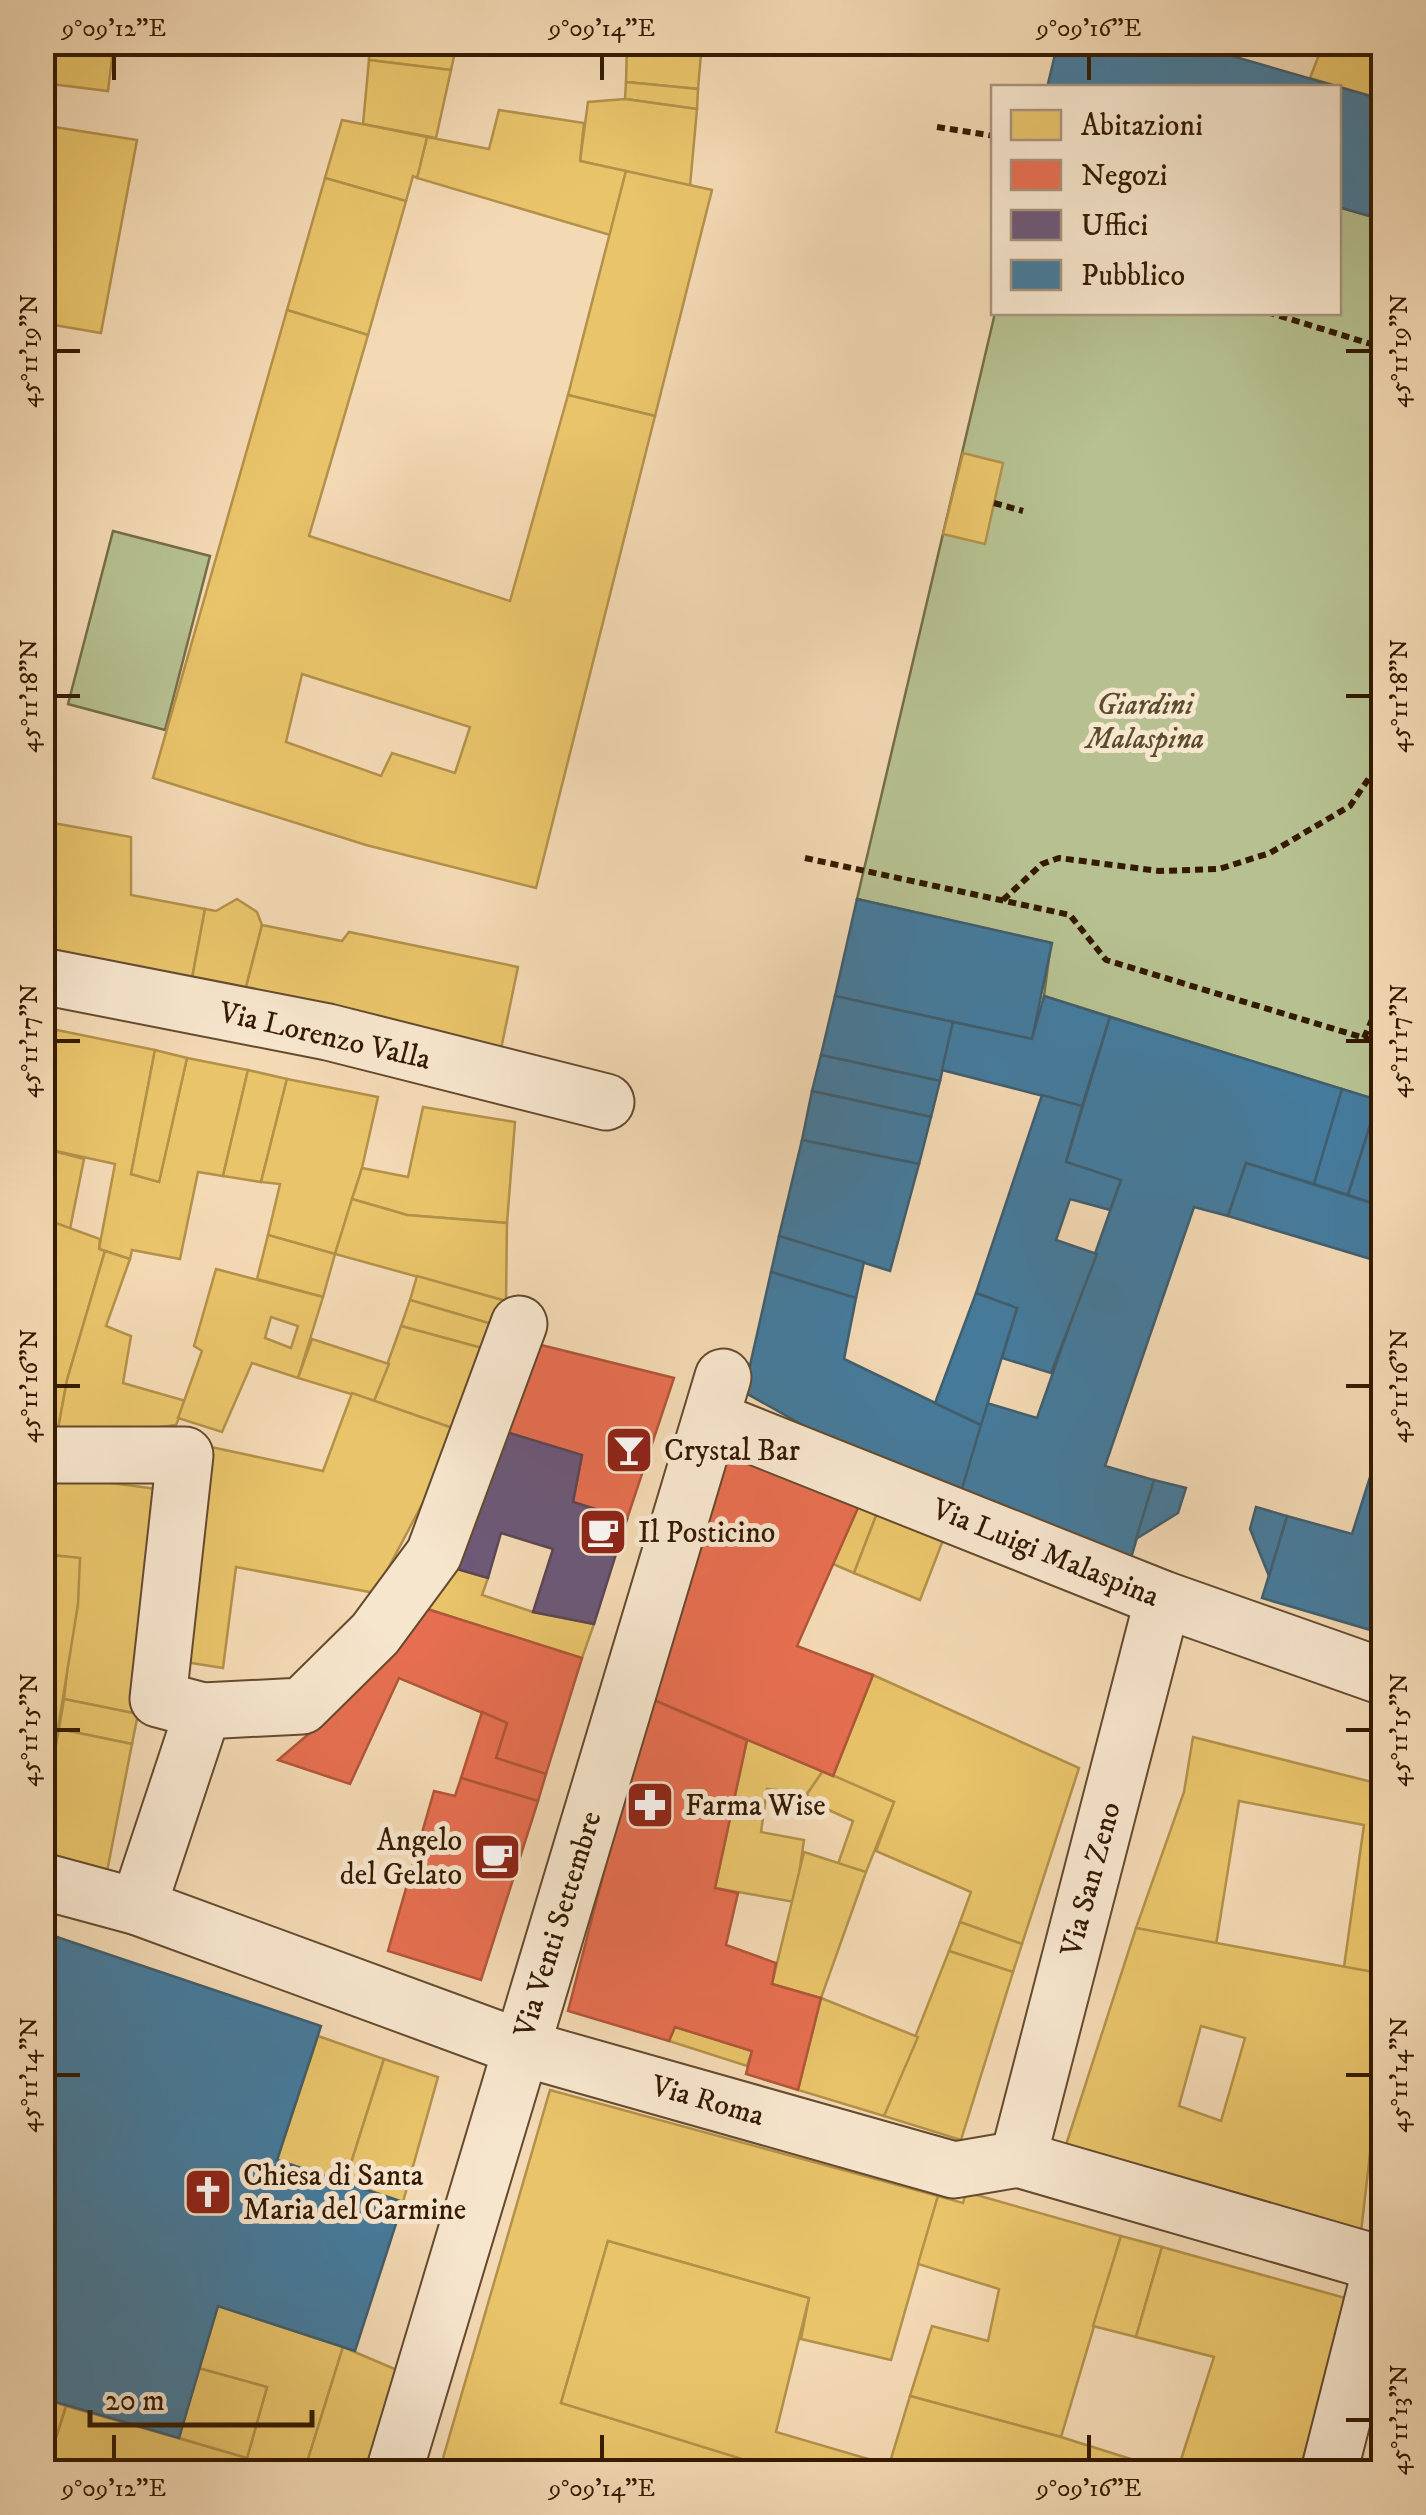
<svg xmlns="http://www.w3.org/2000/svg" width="1426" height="2515" font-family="'IM FELL DW Pica',serif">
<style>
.green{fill:#b6c090;stroke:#756d48;stroke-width:2.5}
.homes{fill:#e9c46a;stroke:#b3914a;stroke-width:2.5;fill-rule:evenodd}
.shops{fill:#e76f51;stroke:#b15639;stroke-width:2.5}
.offices{fill:#6d597a;stroke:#5c4655;stroke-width:2.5}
.public{fill:#457b9d;stroke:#405e6e;stroke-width:2.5}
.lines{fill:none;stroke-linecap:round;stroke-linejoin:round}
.minor-casing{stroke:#644a2d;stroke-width:59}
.path{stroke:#341a00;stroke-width:6;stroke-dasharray:8 5;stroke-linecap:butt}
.minor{stroke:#f7e6ce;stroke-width:55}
.ticks{fill:none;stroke:#341a00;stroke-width:4}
.labels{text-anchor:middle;stroke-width:10;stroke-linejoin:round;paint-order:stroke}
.park-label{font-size:30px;font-style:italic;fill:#5b4c2b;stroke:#f7e6ce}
.street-label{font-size:30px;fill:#341a00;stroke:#f7e6ce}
.poi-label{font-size:30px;fill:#341a00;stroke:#f7e6ce;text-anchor:start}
.neatline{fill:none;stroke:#341a00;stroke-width:4}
.ticks-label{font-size:25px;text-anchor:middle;fill:#341a00}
</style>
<rect width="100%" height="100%" fill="#f3d9b4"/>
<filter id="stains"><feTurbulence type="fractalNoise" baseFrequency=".002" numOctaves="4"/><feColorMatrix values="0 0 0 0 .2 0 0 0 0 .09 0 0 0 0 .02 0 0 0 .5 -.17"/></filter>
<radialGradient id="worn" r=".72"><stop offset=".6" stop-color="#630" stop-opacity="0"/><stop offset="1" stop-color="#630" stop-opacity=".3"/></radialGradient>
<!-- green -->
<g class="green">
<path d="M1339,207L1383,220V1102L1044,996L1051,943L857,899L995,313L1338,312Z"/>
<path d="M113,531L210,556L165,730L68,704Z"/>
</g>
<!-- homes -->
<g class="homes">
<path d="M42,42H114L108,91L42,83Z"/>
<path d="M369,42H498L499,47H456L451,70L369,60Z"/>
<path d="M627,42H702L698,89L626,82Z"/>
<path d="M1324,42H1384V100L1310,78Z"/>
<path d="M369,60L451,70L436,138L363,124Z"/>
<path d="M626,82L698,89L697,109L625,99Z"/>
<path d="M625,99L697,109L690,186L580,161L588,102Z"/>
<path d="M499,110L584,123L580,161L626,171L610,235L417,178L427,137L489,149Z"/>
<path d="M342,120L427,137L417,178L413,176L406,201L325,178Z"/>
<path d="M42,125L137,140L101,333L42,323Z"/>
<path d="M626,171L712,190L655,416L568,395Z"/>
<path d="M325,178L406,201L368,335L287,310Z"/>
<path d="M287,310L368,335L309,536L510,601L568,395L655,416L536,888L366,845L153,778ZM302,674L470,727L455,773L392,753L381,776L286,742Z"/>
<path d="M963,453L1003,463L985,544L943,534Z"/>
<path d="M42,821L131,837V895L205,909L190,989L42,961Z"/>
<path d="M237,899L257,912L262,925L243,999L190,989L205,909L216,911Z"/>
<path d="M262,925L342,941L349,932L518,967L501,1049L243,999Z"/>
<path d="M52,1029L155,1050L131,1174L159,1182L187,1058L248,1070L223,1176L198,1172L180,1259L132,1250L130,1259L99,1249L115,1164L42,1148V1073Z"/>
<path d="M155,1050L187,1058L159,1182L131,1174Z"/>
<path d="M248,1070L287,1079L261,1182L223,1176Z"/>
<path d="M287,1079L378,1097L362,1168L335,1254L268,1235L280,1184L261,1182Z"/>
<path d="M423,1107L515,1122L507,1223L407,1215L352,1199L362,1168L408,1177Z"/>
<path d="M42,1148L84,1159L70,1229L42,1218Z"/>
<path d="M352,1199L407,1215L507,1223L506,1301L335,1254Z"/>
<path d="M42,1218L100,1239L99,1249L105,1251L67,1380L56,1440L42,1441Z"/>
<path d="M268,1235L335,1254L323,1297L257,1279Z"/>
<path d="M105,1251L130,1259L106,1326L131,1336L123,1383L186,1401L176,1425L56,1440L67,1380Z"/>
<path d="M216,1269L323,1297L298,1378L252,1363L222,1432L178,1418L202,1351L194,1346ZM271,1317L298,1326L291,1348L265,1338Z"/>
<path d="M417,1276L506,1301L502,1327L410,1300Z"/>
<path d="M410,1300L502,1327L493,1351L401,1326Z"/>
<path d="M401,1326L493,1351L461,1431L374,1401Z"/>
<path d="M312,1339L389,1364L374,1401L298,1378Z"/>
<path d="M352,1393L461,1431L375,1593L236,1567L223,1668L179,1661L211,1447L323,1471Z"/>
<path d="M42,1474L165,1490L138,1714L64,1699L80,1558L42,1554Z"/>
<path d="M861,1501L879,1508L854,1573L833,1564Z"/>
<path d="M879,1508L945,1535L920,1600L854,1573Z"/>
<path d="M42,1554L80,1558L78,1604L52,1766L42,1765Z"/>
<path d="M443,1565L488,1578L482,1595L533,1612L594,1624L582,1658L421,1607Z"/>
<path d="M873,1675L1079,1768L1022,1944L960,1922L971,1892L876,1851L894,1802L833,1776Z"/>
<path d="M64,1699L138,1714L132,1744L59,1729Z"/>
<path d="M59,1729L132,1744L104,1887L42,1871V1816Z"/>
<path d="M1193,1737L1384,1785V1974L1344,1967L1364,1825L1239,1801L1216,1945L1136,1928L1184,1792Z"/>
<path d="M747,1740L823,1771L807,1794L767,1789L761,1832L804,1840L795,1902L715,1888Z"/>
<path d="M823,1771L894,1802L866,1872L838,1864L853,1821L811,1802L807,1794Z"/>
<path d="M804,1852L866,1872L821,1998L772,1984Z"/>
<path d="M960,1922L1022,1944L1013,1972L949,1951Z"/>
<path d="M1136,1928L1384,1974V2031L1360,2241L1064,2151ZM1201,2026L1245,2038L1221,2121L1179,2106Z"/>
<path d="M949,1951L1013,1972L961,2140L884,2116Z"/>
<path d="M821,1998L918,2037L884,2116L798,2090Z"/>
<path d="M675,2027L752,2051L747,2066L669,2041Z"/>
<path d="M318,2036L384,2059L345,2182L277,2160Z"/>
<path d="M384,2059L438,2077L403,2202L345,2182Z"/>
<path d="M550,2090L938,2196L891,2360L801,2339L809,2298L608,2241L561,2403L765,2466L764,2472H439Z"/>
<path d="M966,2192L1121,2236L1061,2437L910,2396L932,2326L988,2341L999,2289L918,2264L938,2196L963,2203Z"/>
<path d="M1121,2236L1162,2247L1136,2337L1093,2326Z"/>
<path d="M608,2241L809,2298L776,2432L889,2465L887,2472H764L765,2466L561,2403Z"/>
<path d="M1162,2247L1349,2299L1299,2472H1177L1214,2357L1136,2337Z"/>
<path d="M218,2306L343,2347L304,2472H45L66,2406L247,2458L267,2387L198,2368Z"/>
<path d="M343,2347L397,2370L367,2472H304Z"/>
<path d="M198,2368L267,2387L247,2458L179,2438Z"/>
<path d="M910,2396L1061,2437L1172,2472H887Z"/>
<path d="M42,2398L66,2406L45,2472H42Z"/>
</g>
<!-- shops -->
<g class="shops">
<path d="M529,1342L674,1378L627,1519L573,1502L582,1455L500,1430Z"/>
<path d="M728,1445L861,1501L797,1646L873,1675L833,1776L649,1698Z"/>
<path d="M421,1607L582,1658L546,1774L496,1758L507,1723L399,1678L350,1784L278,1760L331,1715Z"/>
<path d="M649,1698L747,1740L715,1888L738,1893L726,1945L776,1963L772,1984L821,1998L798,2090L746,2074L752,2051L675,2027L669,2041L568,2011Z"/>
<path d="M482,1712L507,1723L496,1758L546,1774L538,1801L461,1778Z"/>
<path d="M461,1778L538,1801L481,1980L388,1951L434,1791L455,1796Z"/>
</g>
<!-- offices -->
<path class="offices" d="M500,1430L582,1455L573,1502L627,1519L594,1624L533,1612L553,1549L501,1533L488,1578L443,1565Z"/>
<!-- public -->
<g class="public">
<path d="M1058,42H1184L1384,100V220L1338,207V88H1047Z"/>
<path d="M857,899L1052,943L1032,1039L835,996Z"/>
<path d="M835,996L953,1022L940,1081L821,1055Z"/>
<path d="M1044,996L1110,1017L1082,1106L942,1070L953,1022L1032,1039Z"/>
<path d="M1110,1017L1342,1089L1314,1184L1246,1163L1228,1216L1194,1207L1105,1466L1154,1480L1131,1558L956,1506L987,1403L1037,1418L1121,1180L1066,1162Z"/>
<path d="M821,1055L940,1081L931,1117L812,1091Z"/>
<path d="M1342,1089L1378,1100L1348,1195L1314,1184Z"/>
<path d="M812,1091L931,1117L919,1164L802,1140Z"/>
<path d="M1042,1095L1082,1106L1066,1162L1121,1180L1110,1210L1070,1199L1056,1240L1097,1254L1051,1373L1002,1358L1017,1308L976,1293Z"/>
<path d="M1378,1100L1384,1102V1207L1348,1195Z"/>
<path d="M802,1140L919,1164L890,1271L779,1236Z"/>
<path d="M1246,1163L1384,1207V1263L1228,1216Z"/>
<path d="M779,1236L864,1262L856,1298L771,1272Z"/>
<path d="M771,1272L856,1298L844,1359L981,1425L960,1495L838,1445L744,1392Z"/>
<path d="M976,1293L1017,1308L981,1425L935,1403Z"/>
<path d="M1384,1433V1634L1262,1598L1287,1516L1352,1534Z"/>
<path d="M1154,1480L1186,1488L1178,1513L1136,1539Z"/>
<path d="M1256,1507L1287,1516L1269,1576L1250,1529Z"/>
<path d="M42,1932L321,2026L277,2160L403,2202L355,2351L218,2306L179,2438L42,2398Z"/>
</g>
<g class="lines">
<!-- minor casing -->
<g class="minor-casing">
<g id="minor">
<path d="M42,976L328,1032L606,1102"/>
<path d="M711,1419L1163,1599L1384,1677"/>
<path d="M42,1455H185L158,1699L203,1711L302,1706L375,1634L434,1554L519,1324"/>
<path d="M42,1881L138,1907L519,2047L954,2170L1018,2159L1384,2265"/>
<path d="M138,1907L203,1711"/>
<path d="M1018,2159L1163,1599"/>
<path d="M394,2472L723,1377"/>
<path d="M1329,2472L1382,2264"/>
</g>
</g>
<!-- path -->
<g class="path">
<path d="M937,127L994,136"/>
<path d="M1267,312L1384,348"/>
<path d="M994,503L1023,511"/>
<path d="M805,858L1070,915L1106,960L1384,1044"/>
<path d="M1003,900L1042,864L1059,858L1159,871L1219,869L1270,853L1350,806L1384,756"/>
<path d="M1364,1038L1384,992"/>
</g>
<!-- minor -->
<use href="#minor" class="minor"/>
</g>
<!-- ticks -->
<path class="ticks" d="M114,55V80M602,55V80M1089,55V80M55,351H80M1346,351H1371M55,696H80M1346,696H1371M55,1041H80M1346,1041H1371M55,1386H80M1346,1386H1371M55,1730H80M1346,1730H1371M55,2075H80M1346,2075H1371M1346,2420H1371M114,2435V2460M602,2435V2460M1089,2435V2460"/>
<!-- icons -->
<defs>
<g id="bar-square" transform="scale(2.5)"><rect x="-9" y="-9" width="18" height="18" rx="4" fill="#8f2418" stroke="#f7e6ce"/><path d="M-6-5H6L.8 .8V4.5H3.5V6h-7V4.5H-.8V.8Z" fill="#fff"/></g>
<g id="cafe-square" transform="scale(2.5)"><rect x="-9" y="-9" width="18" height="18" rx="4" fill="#8f2418" stroke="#f7e6ce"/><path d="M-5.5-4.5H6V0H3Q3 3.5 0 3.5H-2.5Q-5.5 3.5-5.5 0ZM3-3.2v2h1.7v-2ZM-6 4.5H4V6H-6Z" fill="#fff"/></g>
<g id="pharmacy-square" transform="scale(2.5)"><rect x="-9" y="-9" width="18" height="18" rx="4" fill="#8f2418" stroke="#f7e6ce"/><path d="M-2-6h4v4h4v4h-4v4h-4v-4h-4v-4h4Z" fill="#fff"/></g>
<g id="church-square" transform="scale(2.5)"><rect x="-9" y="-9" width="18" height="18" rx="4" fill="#8f2418" stroke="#f7e6ce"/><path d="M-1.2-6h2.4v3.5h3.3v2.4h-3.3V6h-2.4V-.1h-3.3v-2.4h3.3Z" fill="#fff"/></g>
</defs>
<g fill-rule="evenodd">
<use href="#bar-square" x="629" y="1450"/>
<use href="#cafe-square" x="603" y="1532"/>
<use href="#pharmacy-square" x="650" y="1805"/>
<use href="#cafe-square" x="497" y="1857"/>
<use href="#church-square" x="208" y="2192"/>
</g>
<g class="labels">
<!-- park labels -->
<g class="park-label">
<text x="1145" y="714">Giardini<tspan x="1145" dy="34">Malaspina</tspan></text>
</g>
<!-- street labels -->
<g class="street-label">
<text transform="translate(325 1035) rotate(13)" y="10">Via Lorenzo Valla</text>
<text transform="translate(1046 1552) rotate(22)" y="10">Via Luigi Malaspina</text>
<text transform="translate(1090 1879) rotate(-75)" y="10">Via San Zeno</text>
<text transform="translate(557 1924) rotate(-73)" y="10">Via Venti Settembre</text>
<text transform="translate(708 2100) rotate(16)" y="10">Via Roma</text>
</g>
<!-- poi labels -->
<g class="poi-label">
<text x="664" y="1460">Crystal Bar</text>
<text x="638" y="1542">Il Posticino</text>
<text x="685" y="1815">Farma Wise</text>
<text x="462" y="1850" text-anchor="end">Angelo<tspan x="462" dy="34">del Gelato</tspan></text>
<text x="243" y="2185">Chiesa di Santa<tspan x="243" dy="34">Maria del Carmine</tspan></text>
</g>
</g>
<!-- margin -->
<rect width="1426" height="2515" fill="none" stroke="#f3d9b4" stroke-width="110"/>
<!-- legend -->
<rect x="991" y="85" width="350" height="230" fill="#f7e6ce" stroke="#a9947c" stroke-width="2.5"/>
<rect x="1011" y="110" width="50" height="30" fill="#e9c46a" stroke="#a9947c" stroke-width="2.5"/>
<text x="1081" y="135" font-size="30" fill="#341a00">Abitazioni</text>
<rect x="1011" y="160" width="50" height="30" fill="#e76f51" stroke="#a9947c" stroke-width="2.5"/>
<text x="1081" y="185" font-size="30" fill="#341a00">Negozi</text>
<rect x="1011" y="210" width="50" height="30" fill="#6d597a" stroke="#a9947c" stroke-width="2.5"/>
<text x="1081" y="235" font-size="30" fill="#341a00">Uffici</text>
<rect x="1011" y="260" width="50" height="30" fill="#457b9d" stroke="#a9947c" stroke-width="2.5"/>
<text x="1081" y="285" font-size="30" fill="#341a00">Pubblico</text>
<!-- scale -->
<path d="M90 2410v15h222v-15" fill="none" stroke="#341a00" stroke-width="5"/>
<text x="105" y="2410" font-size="30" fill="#341a00" stroke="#f7e6ce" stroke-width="8" paint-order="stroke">20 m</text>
<rect x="55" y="55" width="1316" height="2405" class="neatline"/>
<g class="ticks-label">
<text x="114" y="36">9°09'12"E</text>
<text x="602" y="36">9°09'14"E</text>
<text x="1089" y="36">9°09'16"E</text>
<text transform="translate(28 351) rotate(-90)" y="9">45°11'19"N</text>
<text transform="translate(1398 351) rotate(-90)" y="9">45°11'19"N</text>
<text transform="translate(28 696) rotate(-90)" y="9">45°11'18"N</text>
<text transform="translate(1398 696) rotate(-90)" y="9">45°11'18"N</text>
<text transform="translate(28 1041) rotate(-90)" y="9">45°11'17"N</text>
<text transform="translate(1398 1041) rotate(-90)" y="9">45°11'17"N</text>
<text transform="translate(28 1386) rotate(-90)" y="9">45°11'16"N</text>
<text transform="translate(1398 1386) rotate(-90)" y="9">45°11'16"N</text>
<text transform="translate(28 1730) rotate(-90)" y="9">45°11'15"N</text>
<text transform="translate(1398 1730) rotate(-90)" y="9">45°11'15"N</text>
<text transform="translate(28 2075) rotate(-90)" y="9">45°11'14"N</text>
<text transform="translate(1398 2075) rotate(-90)" y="9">45°11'14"N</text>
<text transform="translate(1398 2420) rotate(-90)" y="9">45°11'13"N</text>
<text x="114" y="2496">9°09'12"E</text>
<text x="602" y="2496">9°09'14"E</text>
<text x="1089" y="2496">9°09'16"E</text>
</g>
<rect width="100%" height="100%" filter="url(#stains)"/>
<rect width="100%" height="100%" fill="url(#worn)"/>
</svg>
